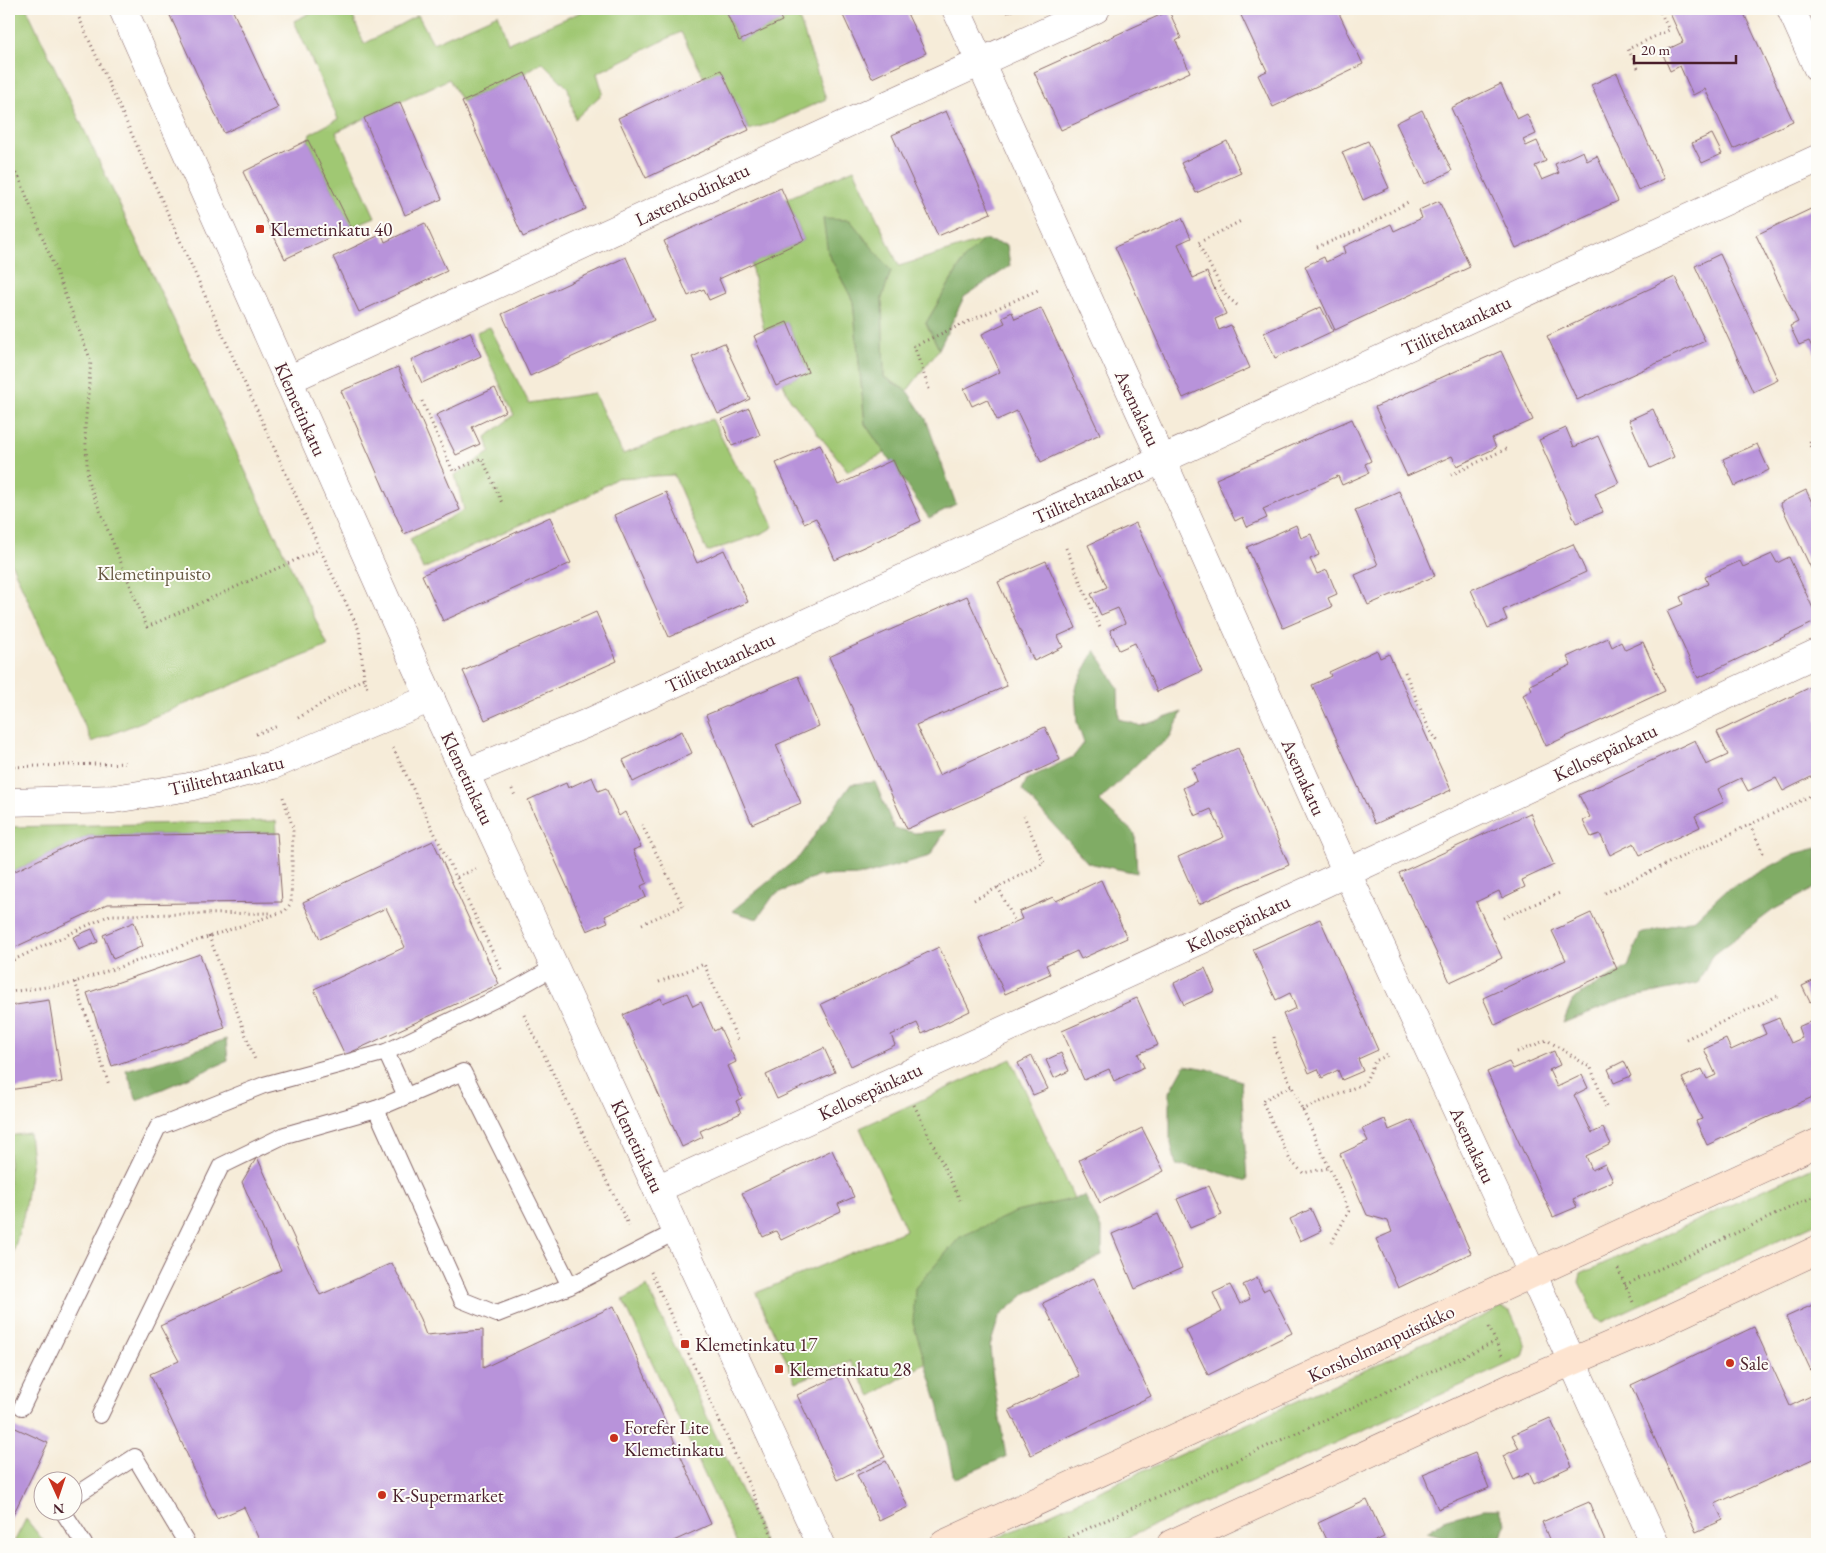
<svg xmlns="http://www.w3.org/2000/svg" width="1826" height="1553" font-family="'EB Garamond',serif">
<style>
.green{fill:#a0c873;stroke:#75744f}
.forest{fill:#80ac65;stroke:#656648}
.building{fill:#b893da}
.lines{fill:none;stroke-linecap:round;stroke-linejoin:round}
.service-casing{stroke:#866768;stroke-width:18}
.minor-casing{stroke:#866768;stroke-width:29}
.tertiary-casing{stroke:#866768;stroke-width:29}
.secondary-casing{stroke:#866768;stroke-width:29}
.path{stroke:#866768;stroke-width:3;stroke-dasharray:1 4;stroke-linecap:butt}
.service{stroke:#fff;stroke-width:16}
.minor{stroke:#fff;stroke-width:28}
.tertiary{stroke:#fff;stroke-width:28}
.secondary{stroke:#fde4d0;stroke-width:28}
.poi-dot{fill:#c8321e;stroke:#fdfcf7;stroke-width:2}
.labels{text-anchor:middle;stroke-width:4;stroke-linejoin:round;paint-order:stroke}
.street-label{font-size:19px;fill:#4a1f2b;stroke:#fdfcf7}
.poi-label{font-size:19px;fill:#4a1f2b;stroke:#fdfcf7;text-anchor:start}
.park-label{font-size:19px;fill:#685a44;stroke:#fdfcf7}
</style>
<rect width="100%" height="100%" fill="#fdfcf7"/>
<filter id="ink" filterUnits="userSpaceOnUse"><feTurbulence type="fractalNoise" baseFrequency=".02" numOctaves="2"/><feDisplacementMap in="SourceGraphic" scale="10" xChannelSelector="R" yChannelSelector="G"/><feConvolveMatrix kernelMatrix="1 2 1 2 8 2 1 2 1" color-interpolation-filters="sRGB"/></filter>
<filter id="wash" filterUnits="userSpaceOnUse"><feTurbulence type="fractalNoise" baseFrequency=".0096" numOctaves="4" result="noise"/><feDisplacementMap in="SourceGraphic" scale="20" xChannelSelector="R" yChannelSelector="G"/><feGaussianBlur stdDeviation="1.12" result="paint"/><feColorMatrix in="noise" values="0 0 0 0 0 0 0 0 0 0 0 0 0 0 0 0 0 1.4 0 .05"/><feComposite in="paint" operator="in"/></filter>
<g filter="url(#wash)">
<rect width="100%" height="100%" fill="#f6ecd9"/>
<!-- green -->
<g class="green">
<path d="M9,9H27L328,646L92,742L9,558Z"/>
<path d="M318,9H350L364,44L418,15L433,43L498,14L508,43L588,9H725L739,41L782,21L797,12L826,99L777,121L749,130L721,71L704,78L681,32L597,73L603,93L575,119L568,88L542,62L525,73L462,102L449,79L336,132L375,217L351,227L308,140L310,134L338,119L294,21Z"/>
<path d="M854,169L899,266L983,240L964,259L926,323L939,349L907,391L884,377L882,298L891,271L828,253L853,301L865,424L885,453L848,471L790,399L783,383L808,372L787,322L764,331L751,264L804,240L786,199Z"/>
<path d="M490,327L529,403L594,393L623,454L712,419L736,466L757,491L773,527L763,533L707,552L674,475L617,478L584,498L541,515L423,569L410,539L464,510L455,475L490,452L486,437L514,415L476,332Z"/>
<path d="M276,821L277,833L88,836L9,874V827Z"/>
<path d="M1011,1059L1093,1240L926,1363L871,1396L850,1361L796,1382L756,1293L906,1230L860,1128Z"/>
<path d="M29,1133L32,1162L23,1218L9,1268V1136Z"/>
<path d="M1817,1165V1223L1602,1322L1596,1319L1579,1282L1581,1274Z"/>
<path d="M647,1286L761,1534L764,1544H737L623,1300Z"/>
<path d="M1501,1308L1510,1311L1526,1347L1523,1357L1114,1544H984Z"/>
<path d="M26,1519L46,1544H13Z"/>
</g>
<!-- forest -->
<g class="forest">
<path d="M823,219L850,220L891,271L882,298L884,377L907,391L926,419L956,504L929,518L865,424L853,301L828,253Z"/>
<path d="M983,240L1007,245L1010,266L964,297L939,349L926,323L964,259Z"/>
<path d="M1095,650L1118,688L1119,719L1141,726L1182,712L1170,738L1144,757L1099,801L1135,834L1137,873L1088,863L1022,790L1027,779L1073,757L1084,743L1077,723L1075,688Z"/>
<path d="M875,782L894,828L915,833L946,830L930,856L864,875L817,876L774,895L757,919L732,911L799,857L851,784Z"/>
<path d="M1817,848V887L1773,910L1711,957L1698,983L1621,1000L1563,1023L1573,999L1628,967L1640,934L1695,919L1726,890L1794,854Z"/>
<path d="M226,1039L228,1061L137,1100L126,1070L190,1052Z"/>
<path d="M1185,1065L1208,1069L1241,1081L1247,1181L1211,1170L1176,1165L1170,1139V1092Z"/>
<path d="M1085,1196L1102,1230V1255L1026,1293L999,1317L990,1346L992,1370L1006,1457L954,1479L938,1403L913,1323L915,1288L960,1237L1016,1212Z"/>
<path d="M1484,1509H1499L1506,1523L1502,1537L1486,1544H1468L1427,1532L1446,1519Z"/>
</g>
<g id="blocks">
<!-- building -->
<g class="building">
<path d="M167,9H232L278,108L224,133Z"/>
<path d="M725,9H776L782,21L739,41Z"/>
<path d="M840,9H905L926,53L872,78Z"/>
<path d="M1005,9H1017L1007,13Z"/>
<path d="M1238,9H1337L1363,64L1273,107L1258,75L1267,71Z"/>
<path d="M1668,9H1742L1793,121L1733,149L1705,89L1693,95L1680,66L1670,71L1662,52L1683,42Z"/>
<path d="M1169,11L1181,38L1176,41L1190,72L1061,130L1034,72Z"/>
<path d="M721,70L749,130L646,178L618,118Z"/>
<path d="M525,73L586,209L523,237L462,102Z"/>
<path d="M1617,73L1664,179L1638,190L1591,85Z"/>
<path d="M1501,84L1517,119L1527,114L1536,134L1523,140L1526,146L1537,141L1546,161L1535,166L1542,180L1559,173L1555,164L1583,151L1587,161L1597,156L1618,201L1516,248L1451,108Z"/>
<path d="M400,102L442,199L405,215L364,118Z"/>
<path d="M1422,110L1452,171L1425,184L1396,123Z"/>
<path d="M946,111L991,213L938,236L892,135Z"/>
<path d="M1712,134L1722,154L1702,163L1692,143Z"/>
<path d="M308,140L351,227L285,259L243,172Z"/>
<path d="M1227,141L1241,173L1196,193L1181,163Z"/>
<path d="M1368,141L1389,188L1363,200L1342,152Z"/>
<path d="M781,188L804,240L719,279L725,293L709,300L704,289L688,296L664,241Z"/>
<path d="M1439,201L1470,267L1335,330L1305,266L1324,257L1326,262L1345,253L1343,247L1391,224L1394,231L1422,218L1419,210Z"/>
<path d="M1817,206V351L1815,353L1809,341L1799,345L1790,326L1798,322L1756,235Z"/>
<path d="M1182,218L1191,238L1178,244L1193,278L1207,272L1226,314L1215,319L1219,330L1231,325L1250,368L1183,398L1115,247Z"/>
<path d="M425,223L447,271L359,312L333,257L382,234L385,242Z"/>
<path d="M1720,254L1778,380L1753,392L1695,266Z"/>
<path d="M626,257L654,320L530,376L502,314Z"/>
<path d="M1675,277L1705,341L1577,400L1547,336Z"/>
<path d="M1321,307L1333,331L1275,358L1264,333Z"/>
<path d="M1041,308L1100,434L1041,462L1017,411L997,420L987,399L972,406L964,389L1000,372L982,334L1005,323L1002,317L1012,312L1015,319Z"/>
<path d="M787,322L808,372L776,386L754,336Z"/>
<path d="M470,332L481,356L422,383L411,360Z"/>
<path d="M724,343L750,399L718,414L692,357Z"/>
<path d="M1501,351L1533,420L1492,438L1496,448L1457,466L1452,456L1407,476L1375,407Z"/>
<path d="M398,367L460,510L404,534L341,391Z"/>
<path d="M495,388L506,411L472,427L480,444L456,455L436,415Z"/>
<path d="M749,408L760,435L732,446L721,420Z"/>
<path d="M1653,409L1674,457L1650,468L1629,420Z"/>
<path d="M1352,419L1371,461L1365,464L1369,473L1342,485L1338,476L1263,509L1267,518L1247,527L1243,517L1235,521L1216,479Z"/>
<path d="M1566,428L1574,447L1598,436L1619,483L1595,494L1603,512L1576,523L1539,440Z"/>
<path d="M820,444L838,485L893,460L921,521L835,560L816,518L804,523L776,463Z"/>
<path d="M1757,444L1769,470L1735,486L1723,459Z"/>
<path d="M1806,490L1817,513V581L1780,503Z"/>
<path d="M1399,491L1435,576L1368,605L1355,575L1378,565L1355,510Z"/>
<path d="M666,492L697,563L724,550L748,602L669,637L614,515Z"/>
<path d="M550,517L571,563L443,621L422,575Z"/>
<path d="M1136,523L1202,671L1157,692L1135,643L1119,650L1110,630L1125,623L1118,608L1101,615L1091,594L1107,587L1088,545Z"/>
<path d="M1296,525L1301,538L1311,534L1319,555L1310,559L1317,574L1327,570L1337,594L1328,598L1332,607L1283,628L1247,547Z"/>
<path d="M1573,544L1586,572L1503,610L1507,620L1488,628L1471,590Z"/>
<path d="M1772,554L1777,563L1789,557L1817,617V621L1698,678L1667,611L1683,604L1680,597L1708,584L1705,577L1740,561L1743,567Z"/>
<path d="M1046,561L1076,628L1058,636L1063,647L1034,661L998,582Z"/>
<path d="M967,596L1007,686L916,725L939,775L1045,727L1060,760L907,829L829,657Z"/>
<path d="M596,612L617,661L485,720L463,671Z"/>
<path d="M1608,638L1612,647L1621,642L1625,650L1643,642L1665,691L1546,746L1523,695L1532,690L1530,685L1571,665L1567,657Z"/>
<path d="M1377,650L1380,658L1389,654L1451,790L1375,824L1312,685L1331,676L1329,672Z"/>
<path d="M798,676L819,726L776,745L801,803L752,824L706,715Z"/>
<path d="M1817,684V774L1783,791L1776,778L1748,791L1741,778L1718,789L1724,802L1695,816L1700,827L1640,855L1634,843L1610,855L1600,834L1591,837L1583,821L1590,817L1579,795L1695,740L1706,765L1728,755L1717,732Z"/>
<path d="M682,731L692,753L633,782L623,760Z"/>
<path d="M1238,748L1289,865L1199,904L1178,857L1224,837L1211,809L1195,816L1183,788L1197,781L1192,768Z"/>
<path d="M592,777L598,791L606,788L619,816L625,812L641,847L633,850L647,883L641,886L646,897L605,916L608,922L587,931L528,800L566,783L568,788Z"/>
<path d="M1530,813L1554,865L1522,880L1525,887L1502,898L1499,891L1476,902L1502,958L1450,982L1399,873Z"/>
<path d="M277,833L282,902L108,904L9,950V874L88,836Z"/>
<path d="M433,841L499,984L345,1055L314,989L405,947L386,908L320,939L303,902Z"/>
<path d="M1101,880L1127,938L1081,959L1077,951L1046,965L1050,974L1005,994L979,938L1022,919L1019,912L1053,897L1056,901Z"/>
<path d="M1591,913L1617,969L1495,1025L1483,998L1566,960L1552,931Z"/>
<path d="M1320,919L1378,1050L1358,1059L1363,1071L1342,1080L1338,1070L1322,1078L1318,1069L1309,1073L1283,1014L1296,1008L1290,993L1276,1000L1253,949Z"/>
<path d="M134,922L143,946L113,959L103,935Z"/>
<path d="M92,929L98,942L79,950L73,937Z"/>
<path d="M939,947L970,1011L922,1034L917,1023L891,1035L895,1045L851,1066L821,1004Z"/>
<path d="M200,954L225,1028L112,1066L87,993Z"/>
<path d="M1205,968L1215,991L1184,1005L1174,983Z"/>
<path d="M1817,979V998L1810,1002L1802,986Z"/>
<path d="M687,993L693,1006L701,1002L714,1031L720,1028L736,1062L728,1066L742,1098L736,1101L741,1113L700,1131L703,1137L682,1147L623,1015L661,998L663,1003Z"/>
<path d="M1137,998L1158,1045L1138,1054L1144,1067L1114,1081L1109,1069L1084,1080L1062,1031Z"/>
<path d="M49,1000L62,1082L9,1090V1006Z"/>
<path d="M1779,1018L1791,1043L1802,1038L1798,1027L1814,1020L1817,1027V1095L1707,1145L1696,1121L1702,1119L1682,1078L1702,1069L1707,1079L1716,1075L1704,1049L1726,1039L1731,1050L1766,1034L1762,1025Z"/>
<path d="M824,1048L835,1072L777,1099L766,1075Z"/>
<path d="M1554,1051L1560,1065L1549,1070L1557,1087L1582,1075L1588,1088L1574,1095L1592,1133L1603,1128L1611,1144L1586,1156L1592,1170L1605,1164L1613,1181L1573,1199L1577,1207L1553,1217L1487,1072L1509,1062L1513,1069Z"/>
<path d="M1061,1053L1069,1071L1054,1078L1046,1060Z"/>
<path d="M1032,1056L1048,1089L1033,1095L1018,1063Z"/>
<path d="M1624,1061L1631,1076L1614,1083L1608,1069Z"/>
<path d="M1385,1119L1389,1130L1412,1120L1471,1253L1398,1288L1376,1239L1392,1232L1388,1221L1367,1215L1340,1154L1368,1141L1362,1129Z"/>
<path d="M1142,1128L1164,1171L1100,1203L1079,1160Z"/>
<path d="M832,1150L854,1197L838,1204L841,1211L781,1240L776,1231L763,1237L742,1193Z"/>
<path d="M257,1157L320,1295L392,1263L420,1319L426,1335L483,1330V1368L614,1306L711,1524L667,1544H261L244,1507L217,1519L150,1374L179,1361L160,1326L281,1270L242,1182Z"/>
<path d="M1209,1186L1222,1215L1190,1228L1177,1199Z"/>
<path d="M1311,1209L1321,1231L1300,1241L1290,1219Z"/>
<path d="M1158,1214L1182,1268L1135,1289L1112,1234Z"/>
<path d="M1094,1278L1151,1396L1031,1455L1009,1410L1079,1376L1043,1303Z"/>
<path d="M1257,1278L1263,1291L1269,1288L1292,1333L1208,1375L1186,1330L1222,1312L1213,1293L1230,1285L1240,1304L1250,1299L1243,1285Z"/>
<path d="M1817,1303V1376L1814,1377L1786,1317Z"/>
<path d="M1754,1327L1790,1406L1817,1393V1457L1715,1504L1723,1520L1696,1532L1631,1385Z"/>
<path d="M845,1373L885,1457L837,1480L797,1395Z"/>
<path d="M1550,1418L1572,1466L1534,1484L1529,1473L1514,1480L1503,1456L1519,1448L1512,1435Z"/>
<path d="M9,1425L48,1443L9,1523Z"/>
<path d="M1475,1453L1489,1488L1438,1509L1423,1474Z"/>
<path d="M886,1461L908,1507L879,1521L857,1475Z"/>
<path d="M1367,1500L1384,1537L1369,1544H1328L1318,1523Z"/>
<path d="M1589,1502L1606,1544H1551L1542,1522Z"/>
</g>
</g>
</g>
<g filter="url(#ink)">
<use href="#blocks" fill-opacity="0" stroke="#866768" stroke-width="1"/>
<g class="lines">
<!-- service casing -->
<g class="service-casing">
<g id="service">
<path d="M386,1052L406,1096"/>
<path d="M570,1286L463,1072L376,1109L462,1300L497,1314L570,1286L677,1231"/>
<path d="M22,1407L158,1127L264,1085L386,1052L512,991L555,967"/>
<path d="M100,1415L221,1166L285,1135L376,1109"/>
<path d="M72,1498L135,1457L187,1544"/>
<path d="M62,1510L84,1544"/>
</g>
</g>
<!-- minor casing -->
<g class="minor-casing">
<g id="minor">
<path d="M956,9L1162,460L1347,873L1511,1227L1655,1544"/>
<path d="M1791,9L1817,67"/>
<path d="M288,380L1096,9"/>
<path d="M466,773L590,722L1817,159"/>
<path d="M9,802L114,799L189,787L273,765L431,698"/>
<path d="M657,1189L1312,889L1817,653"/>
</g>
</g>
<!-- tertiary casing -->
<g class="tertiary-casing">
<path id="tertiary" d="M123,9L416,667L821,1544"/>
</g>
<!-- secondary casing -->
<g class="secondary-casing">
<g id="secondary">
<path d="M944,1544L1817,1143"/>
<path d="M1171,1544L1515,1386L1646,1330L1817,1250"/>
</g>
</g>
<!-- path -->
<g class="path">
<path d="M75,9L320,549L359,630L364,678L369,691"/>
<path d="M1638,68L1628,49L1669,30L1659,9"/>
<path d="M9,166L19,177L91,361L85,428L88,481L147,627L320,549"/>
<path d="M1317,247L1359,230L1408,202"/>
<path d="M1237,305L1226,296L1198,243L1241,221"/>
<path d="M929,389L914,346L1038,290"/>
<path d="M422,401L453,471L482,458L502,503"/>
<path d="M1817,434L1809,443L1817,461"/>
<path d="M1451,475L1508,448"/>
<path d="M1066,548L1101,630"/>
<path d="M1405,672L1429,729L1439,743"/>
<path d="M298,718L364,678"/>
<path d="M256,734L278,726"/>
<path d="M393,748L501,969"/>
<path d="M9,767L126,763"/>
<path d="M512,789L516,798"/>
<path d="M1750,825L1764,855"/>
<path d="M457,877L476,869"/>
<path d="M998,887L1015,922"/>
<path d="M1605,893L1817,793"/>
<path d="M974,900L1044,863L1024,816"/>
<path d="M1503,918L1562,892"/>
<path d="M642,924L683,906L642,825"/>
<path d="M209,936L255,1060"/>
<path d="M9,962L110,915L272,913"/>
<path d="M75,982L109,1085"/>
<path d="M659,982L704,964L739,1043"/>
<path d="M9,992L69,984L285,911L291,903L293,828L282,794"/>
<path d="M524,1015L629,1226"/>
<path d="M1274,1037L1276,1052L1349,1211L1332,1242"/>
<path d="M1686,1039L1777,996"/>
<path d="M1517,1052L1547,1040L1591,1068L1606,1107"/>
<path d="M1291,1086L1262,1101L1290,1160L1303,1173L1329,1168"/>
<path d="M914,1105L960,1200"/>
<path d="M1302,1110L1365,1083L1375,1061L1388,1055"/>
<path d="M1618,1269L1633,1302"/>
<path d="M651,1272L776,1544"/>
<path d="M1625,1285L1817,1195"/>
<path d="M1489,1327L1503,1358"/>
<path d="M1054,1544L1495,1342"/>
</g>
<!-- service -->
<use href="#service" class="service"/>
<!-- minor -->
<use href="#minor" class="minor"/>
<!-- tertiary -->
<use href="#tertiary" class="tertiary"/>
<!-- secondary -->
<use href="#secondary" class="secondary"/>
</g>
</g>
<!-- markers -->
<g class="poi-dot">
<rect x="255" y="224" width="10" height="10" rx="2.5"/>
<rect x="680" y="1339" width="10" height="10" rx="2.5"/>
<circle cx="1730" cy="1363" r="5"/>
<rect x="774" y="1364" width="10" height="10" rx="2.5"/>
<circle cx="614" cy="1438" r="5"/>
<circle cx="382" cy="1495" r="5"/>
</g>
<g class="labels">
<!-- street labels -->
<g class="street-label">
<text transform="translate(692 194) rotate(-25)" y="7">Lastenkodinkatu</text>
<text transform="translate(1456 325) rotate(-25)" y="7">Tiilitehtaankatu</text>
<text transform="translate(1138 408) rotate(65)" y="7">Asemakatu</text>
<text transform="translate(301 409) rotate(66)" y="7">Klemetinkatu</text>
<text transform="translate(1088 494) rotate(-24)" y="7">Tiilitehtaankatu</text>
<text transform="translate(720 662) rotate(-25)" y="7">Tiilitehtaankatu</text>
<text transform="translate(1605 752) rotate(-25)" y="7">Kellosepänkatu</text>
<text transform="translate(226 775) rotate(-14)" y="7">Tiilitehtaankatu</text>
<text transform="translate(1304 777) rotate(66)" y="7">Asemakatu</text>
<text transform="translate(468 778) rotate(65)" y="7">Klemetinkatu</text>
<text transform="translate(1238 923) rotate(-25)" y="7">Kellosepänkatu</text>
<text transform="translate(870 1091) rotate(-25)" y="7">Kellosepänkatu</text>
<text transform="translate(1473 1145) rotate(65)" y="7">Asemakatu</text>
<text transform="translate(638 1146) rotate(65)" y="7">Klemetinkatu</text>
<text transform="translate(1381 1343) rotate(-25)" y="7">Korsholmanpuistikko</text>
</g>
<!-- poi labels -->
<g class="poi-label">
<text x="270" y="236">Klemetinkatu 40</text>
<text x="695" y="1351">Klemetinkatu 17</text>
<text x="1740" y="1370">Sale</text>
<text x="789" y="1376">Klemetinkatu 28</text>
<text x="624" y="1434">Forefer Lite<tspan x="624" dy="22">Klemetinkatu</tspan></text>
<text x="392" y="1502">K-Supermarket</text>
</g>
<!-- park labels -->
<g class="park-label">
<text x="154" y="580">Klemetinpuisto</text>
</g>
</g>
<!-- margin -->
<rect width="1826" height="1553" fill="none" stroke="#fdfcf7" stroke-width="30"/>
<!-- north arrow -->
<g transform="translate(58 1496) rotate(177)"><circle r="24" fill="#fdfcf7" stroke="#b5a4a5"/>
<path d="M0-4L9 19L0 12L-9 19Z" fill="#c8321e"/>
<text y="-8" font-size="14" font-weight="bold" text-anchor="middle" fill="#4a1f2b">N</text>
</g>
<!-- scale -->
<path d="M1634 55v8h102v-8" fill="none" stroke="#4a1f2b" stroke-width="2.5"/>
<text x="1641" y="55" font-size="15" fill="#4a1f2b" stroke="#fdfcf7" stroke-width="4" paint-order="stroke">20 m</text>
</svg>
